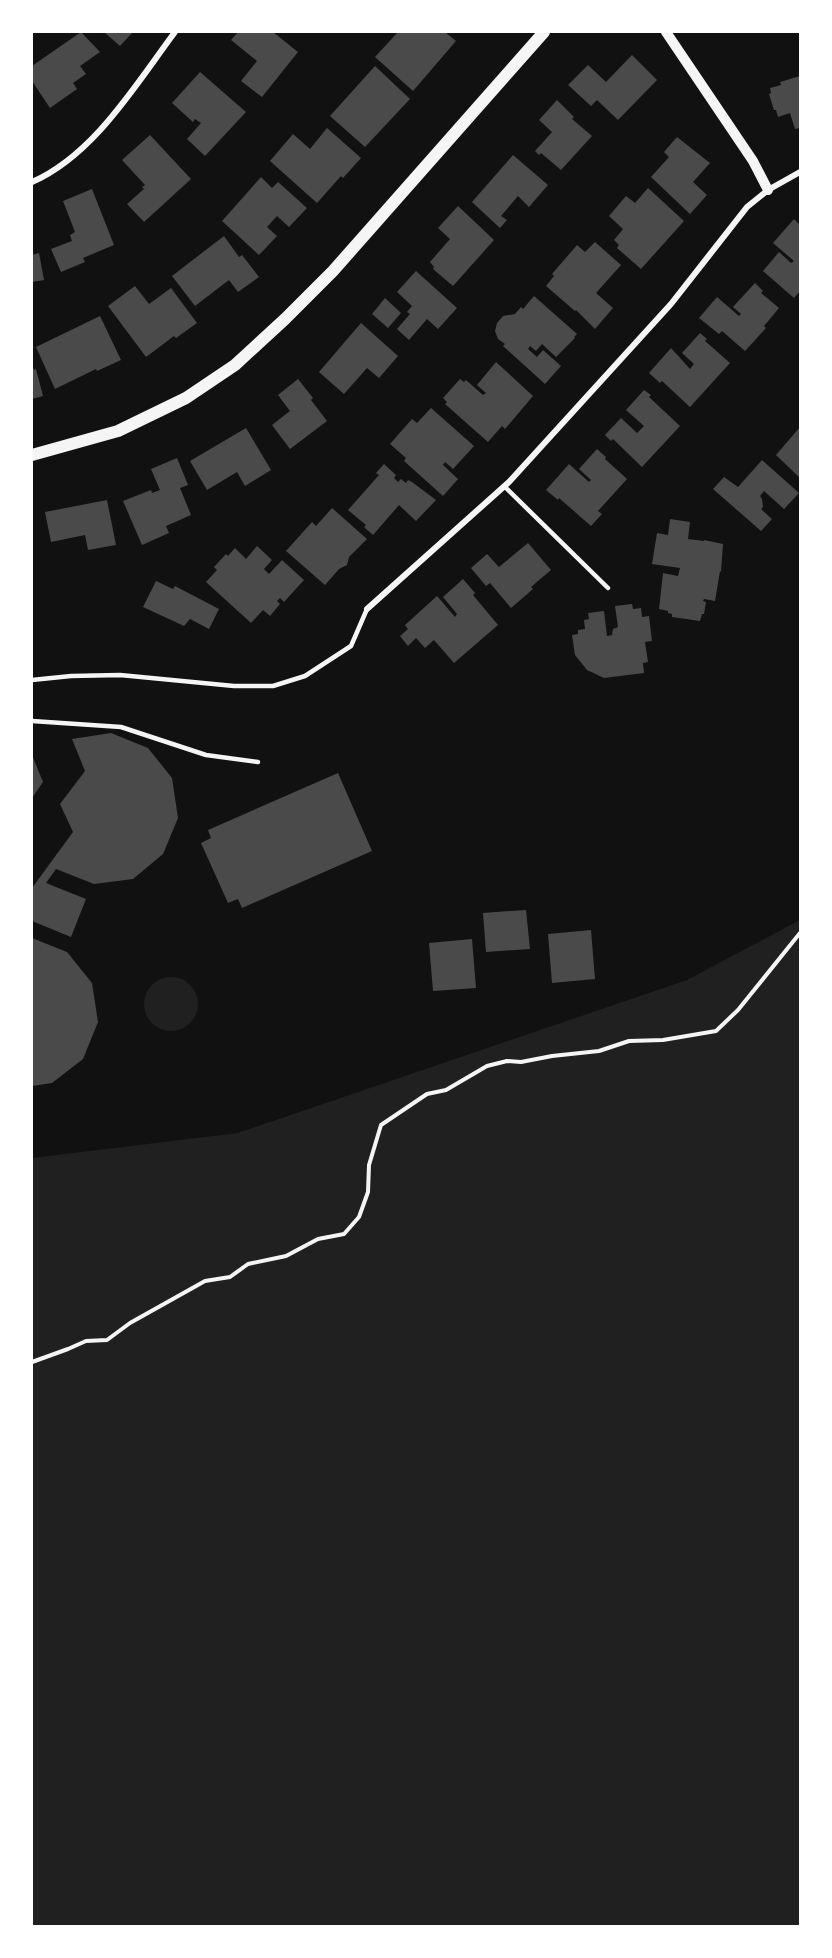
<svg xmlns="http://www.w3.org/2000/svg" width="832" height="1958" font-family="Georgia,serif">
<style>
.green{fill:#202020}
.building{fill:#4a4a4a}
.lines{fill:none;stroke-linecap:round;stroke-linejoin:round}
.path{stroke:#f5f5f5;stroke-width:4}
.service{stroke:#f5f5f5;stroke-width:4.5}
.minor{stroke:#f5f5f5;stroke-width:6}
.tertiary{stroke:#f5f5f5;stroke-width:10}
.secondary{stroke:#f5f5f5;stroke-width:12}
</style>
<rect width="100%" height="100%" fill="#111"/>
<!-- green -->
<g class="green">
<path d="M800,920V1926H32V1158L238,1133L687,980Z"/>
<circle cx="171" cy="1004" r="27"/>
</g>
<!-- building -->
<g class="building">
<path d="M81,32L100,52L80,66L86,74L73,83L77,89L50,108L32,81V66Z"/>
<path d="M104,32H133L120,46Z"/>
<path d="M238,32H273L298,52L262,97L241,81L257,61L231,40Z"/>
<path d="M398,32H445L456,41L413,91L375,57Z"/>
<path d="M632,55L657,80L618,120L597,100L591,106L568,85L588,65L606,82Z"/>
<path d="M375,66L410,99L365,147L330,116Z"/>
<path d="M200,72L246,112L205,156L187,139L201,123L195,119L193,122L172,103Z"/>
<path d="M800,76V128L795,129L790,113L778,117L776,110H774L769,94L771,93L770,88L781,85L780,82Z"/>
<path d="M557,100L574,117L572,119L592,136L561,170L541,153L539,155L535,151L552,132L539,120Z"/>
<path d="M327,128L361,158L343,178L341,176L317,203L270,161L293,134L310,149Z"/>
<path d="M150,135L191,179L144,222L127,204L144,189L142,187L145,185L122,160Z"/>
<path d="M677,137L710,163L693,182L707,195L690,214L651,177L669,157L664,152Z"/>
<path d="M513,155L548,185L529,207L518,196L501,216L507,220L500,228L472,202Z"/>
<path d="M261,177L272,188L278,182L307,208L289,227L277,216L267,227L277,236L259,255L222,221Z"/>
<path d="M648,188L684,221L641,269L617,248L619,245L614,240L623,229L609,216L626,196L635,203Z"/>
<path d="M92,189L114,245L83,258L85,262L61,272L51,249L72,241L70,235L75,232L63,201Z"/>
<path d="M458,206L494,240L453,286L433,269L434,267L430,262L450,239L438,228Z"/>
<path d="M794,219L800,225V291L794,298L763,271L779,252L791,263L794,261L773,243Z"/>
<path d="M224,236L239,257L242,255L259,277L238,292L229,280L195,306L172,276Z"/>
<path d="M595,242L621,265L596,293L613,308L595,329L576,310L575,311L546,286L554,276L552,274L577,245L585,252Z"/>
<path d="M39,253L44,280L32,282V255Z"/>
<path d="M416,271L457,308L438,329L427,319L409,340L397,329L410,314L407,312L412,306L397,292Z"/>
<path d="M755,283L763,291L761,293L779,308L764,326L766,328L745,351L722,331L719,334L699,318L717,297L739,316L741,314L733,307Z"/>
<path d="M135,286L149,304L171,288L197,323L176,338L174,336L146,357L108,306Z"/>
<path d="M534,296L577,334L574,337L575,338L556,357L542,344L536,351L530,346L528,349L537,357L543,350L561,366L545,384L503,346L505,344L498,339L495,331L497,323L503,316L515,314L521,307L523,309Z"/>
<path d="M385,298L401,313L388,328L372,314Z"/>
<path d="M100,316L121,360L97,371L96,369L55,389L36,347Z"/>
<path d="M361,323L398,356L379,378L367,368L344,394L319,372Z"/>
<path d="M700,333L707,339L705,341L730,363L690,407L662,381L660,383L649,373L671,348L690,369L694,364L682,353Z"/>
<path d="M496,362L533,396L505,429L502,426L488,442L445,404L447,402L443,398L460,379L464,382L466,380L483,395L486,393L477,385Z"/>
<path d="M32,364L34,370L36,369L43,396L32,399Z"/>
<path d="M298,379L313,398L311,400L327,421L290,449L272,425L290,411L278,395Z"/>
<path d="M644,390L651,395L649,397L680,426L642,467L613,439L611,441L605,435L621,418L637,433L644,426L626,410Z"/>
<path d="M431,408L474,446L453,469L445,462L443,465L458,479L443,496L404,461L406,458L390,444L412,419L417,423Z"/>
<path d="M800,427V478L776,455Z"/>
<path d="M246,428L271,470L245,486L237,472L207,490L190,461Z"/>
<path d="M597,449L606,457L605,459L627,479L598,511L602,514L591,526L559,498L558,500L546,490L569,464L589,482L591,480L579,469Z"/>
<path d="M177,458L188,485L180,488L191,515L166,526L169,533L142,545L123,501L151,490L152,493L160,490L151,469Z"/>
<path d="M762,460L799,493L784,509L764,491L760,496L762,499L763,507L761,509L772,519L761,531L713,489L724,477L738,487Z"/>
<path d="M384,464L396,475L394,478L398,482L401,479L406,483L408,480L412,482L436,500L416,521L399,505L373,535L364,527L366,525L348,510L379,475L376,473Z"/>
<path d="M107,500L116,545L88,550L85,535L51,542L45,512Z"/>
<path d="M332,508L367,539L349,557L347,565L339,569L325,585L286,551L312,522L316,526Z"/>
<path d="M670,519L690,522L688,539L704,541V540L723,544L721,572L720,571L715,601L704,599L703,601L706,602L704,614H702L700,621L672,617V614L668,613V611L659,609L663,573L678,576L680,568L652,564L657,533L668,535Z"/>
<path d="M528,543L551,570L531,587L533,589L511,608L490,583L486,586L471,568L487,554L499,567Z"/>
<path d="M257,546L272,560L264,569L269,574L282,560L304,580L284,602L280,598L277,601L280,604L270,616L263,610L251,623L206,582L217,570L214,567L226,554L228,556L235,548L246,559Z"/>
<path d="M463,579L475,593L473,595L498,625L454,663L434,640L425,648L416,638L408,646L400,636L408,629L405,625L437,596L455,617L457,614L443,597Z"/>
<path d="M156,581L173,589L175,586L219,609L209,629L190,619L184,626L143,607Z"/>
<path d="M632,604L633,609L641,608L642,617L649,616L652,641L645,642L648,662L643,663L644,673L604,678L587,670L575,655L572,635L578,634V630L585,629L584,620L589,619L588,613L604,611L607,636L612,635L613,629L618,627L615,606Z"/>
<path d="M111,733L148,748L172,778L178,818L163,854L133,879L94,884L56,869L46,883L86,899L71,937L32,921V888L73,832L60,804L85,771L72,739Z"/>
<path d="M32,755L43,782L32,798Z"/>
<path d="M338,773L372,851L242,908L238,899L228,903L201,843L211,838L208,830Z"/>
<path d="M526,910L530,949L486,952L483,913Z"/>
<path d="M591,930L595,979L552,983L548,934Z"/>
<path d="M32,938L67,952L92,983L98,1022L83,1059L52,1083L32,1086Z"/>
<path d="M472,939L476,988L433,991L429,943Z"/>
</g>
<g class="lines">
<!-- path -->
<path class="path" d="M32,1362L68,1349L86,1341L107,1340L130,1323L205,1281L230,1277L248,1264L286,1256L318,1239L344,1234L359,1217L368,1192L369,1165L381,1125L427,1094L446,1090L487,1066L507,1061L521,1062L552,1056L599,1051L629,1041L663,1040L716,1031L738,1010L800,933"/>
<!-- service -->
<g class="service">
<path d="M504,486L608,588"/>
<path d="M32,680L71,676L120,675L234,686H273L305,676L351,646L367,609"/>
<path d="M32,721L121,727L206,755L258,762"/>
</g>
<!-- minor -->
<g class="minor">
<path d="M32,182C94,155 136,84 175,32"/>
<path d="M367,609L509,482L671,304L747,207L768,190L800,172"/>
</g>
<!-- tertiary -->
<path class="tertiary" d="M666,32L753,161L768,190"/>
<!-- secondary -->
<path class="secondary" d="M32,455L118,431L186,398L235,365L285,319L333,271L544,32"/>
</g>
<!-- border -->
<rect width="832" height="1958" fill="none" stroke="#ffffff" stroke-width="66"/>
</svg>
